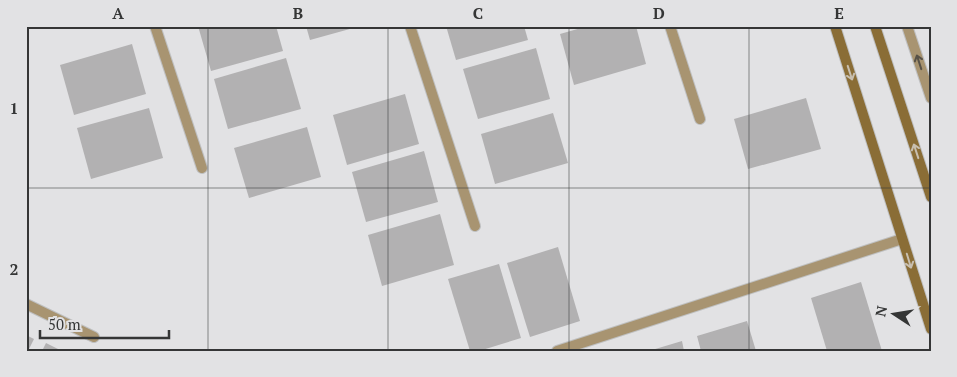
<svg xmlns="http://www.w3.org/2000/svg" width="957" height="377" font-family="'PT Serif',serif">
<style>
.building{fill:#b2b1b2}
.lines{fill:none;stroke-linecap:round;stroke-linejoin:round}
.minor-casing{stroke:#bfc0c1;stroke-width:12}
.tertiary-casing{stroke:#bfc0c1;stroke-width:12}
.secondary-casing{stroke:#bfc0c1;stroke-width:12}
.minor{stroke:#a89471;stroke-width:10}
.tertiary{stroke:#a89471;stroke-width:10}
.secondary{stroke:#8a6d36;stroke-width:10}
.oneway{stroke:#585248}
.oneway2{stroke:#c8bfb0}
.grid{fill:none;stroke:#353636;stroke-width:1;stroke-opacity:0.55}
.neatline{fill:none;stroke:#353636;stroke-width:2}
.grid-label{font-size:16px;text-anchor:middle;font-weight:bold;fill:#353636}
</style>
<rect width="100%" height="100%" fill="#e2e2e4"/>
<!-- building -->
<g class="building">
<path d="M198,26H276L283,51L211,71Z"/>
<path d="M306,26H357V27L310,40Z"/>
<path d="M446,26H524L528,40L456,60Z"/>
<path d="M588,26H636L646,64L574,85L560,34Z"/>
<path d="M132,44L146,94L74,115L60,65Z"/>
<path d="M536,48L550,99L478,119L463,69Z"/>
<path d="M286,58L301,109L228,129L214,79Z"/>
<path d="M405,94L419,144L347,165L333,115Z"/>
<path d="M806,98L821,149L748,169L734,119Z"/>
<path d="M149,108L163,158L91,179L77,128Z"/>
<path d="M553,113L568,163L495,184L481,134Z"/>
<path d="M307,127L321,177L249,198L234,148Z"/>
<path d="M424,151L438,202L366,222L352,172Z"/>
<path d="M440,214L454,265L382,286L368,235Z"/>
<path d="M558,247L580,321L530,337L507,263Z"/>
<path d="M499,264L521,338L479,351H470L448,279Z"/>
<path d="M861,282L882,351H827L811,298Z"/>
<path d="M747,321L756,351H701L697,336Z"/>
<path d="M26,335L34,339L28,351H26Z"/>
<path d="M682,341L684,351H652V350Z"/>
<path d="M46,343L62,351H42Z"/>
</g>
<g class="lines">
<!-- minor casing -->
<g class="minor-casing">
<g id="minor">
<path d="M155,26L202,168"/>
<path d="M410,26L475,226"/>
<path d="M670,26L700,119"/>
<path d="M26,304L94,337"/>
<path d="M557,351L902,239"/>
</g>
</g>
<!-- tertiary casing -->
<g class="tertiary-casing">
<path id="tertiary" d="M907,26L931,98"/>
</g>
<!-- secondary casing -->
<g class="secondary-casing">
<g id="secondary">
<path d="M835,26L931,329"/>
<path d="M875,26L931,197"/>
</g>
</g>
<!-- minor -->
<use href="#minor" class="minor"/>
<!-- tertiary -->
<use href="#tertiary" class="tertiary"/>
<!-- secondary -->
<use href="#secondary" class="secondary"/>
</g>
<!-- one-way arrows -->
<defs><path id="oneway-shaft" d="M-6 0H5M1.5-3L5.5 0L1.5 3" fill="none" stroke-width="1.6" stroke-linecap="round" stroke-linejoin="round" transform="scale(1.25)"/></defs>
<use class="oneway" href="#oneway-shaft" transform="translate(919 62) rotate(-108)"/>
<g class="oneway2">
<use href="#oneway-shaft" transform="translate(850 73) rotate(72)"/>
<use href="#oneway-shaft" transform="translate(916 151) rotate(-108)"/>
<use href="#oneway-shaft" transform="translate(909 261) rotate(73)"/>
</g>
<!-- grid -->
<path class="grid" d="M208,26V351M388,26V351M569,26V351M749,26V351M26,188H931"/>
<!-- border -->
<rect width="957" height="377" fill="none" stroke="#e2e2e4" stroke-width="55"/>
<!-- north arrow -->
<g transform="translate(894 314) rotate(282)" stroke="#e2e2e4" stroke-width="4" paint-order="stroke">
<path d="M0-4L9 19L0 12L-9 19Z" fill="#353636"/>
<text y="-8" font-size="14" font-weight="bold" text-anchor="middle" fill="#353636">N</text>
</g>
<!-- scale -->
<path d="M40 330v8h129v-8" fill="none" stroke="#353636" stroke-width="2.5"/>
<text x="48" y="330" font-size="15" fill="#353636" stroke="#e2e2e4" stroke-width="4" paint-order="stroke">50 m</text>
<rect x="28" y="28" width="902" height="322" class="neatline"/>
<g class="grid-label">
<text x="118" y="19">A</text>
<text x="298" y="19">B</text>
<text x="478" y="19">C</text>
<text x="659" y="19">D</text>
<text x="839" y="19">E</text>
<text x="14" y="114">1</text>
<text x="14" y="275">2</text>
</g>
</svg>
